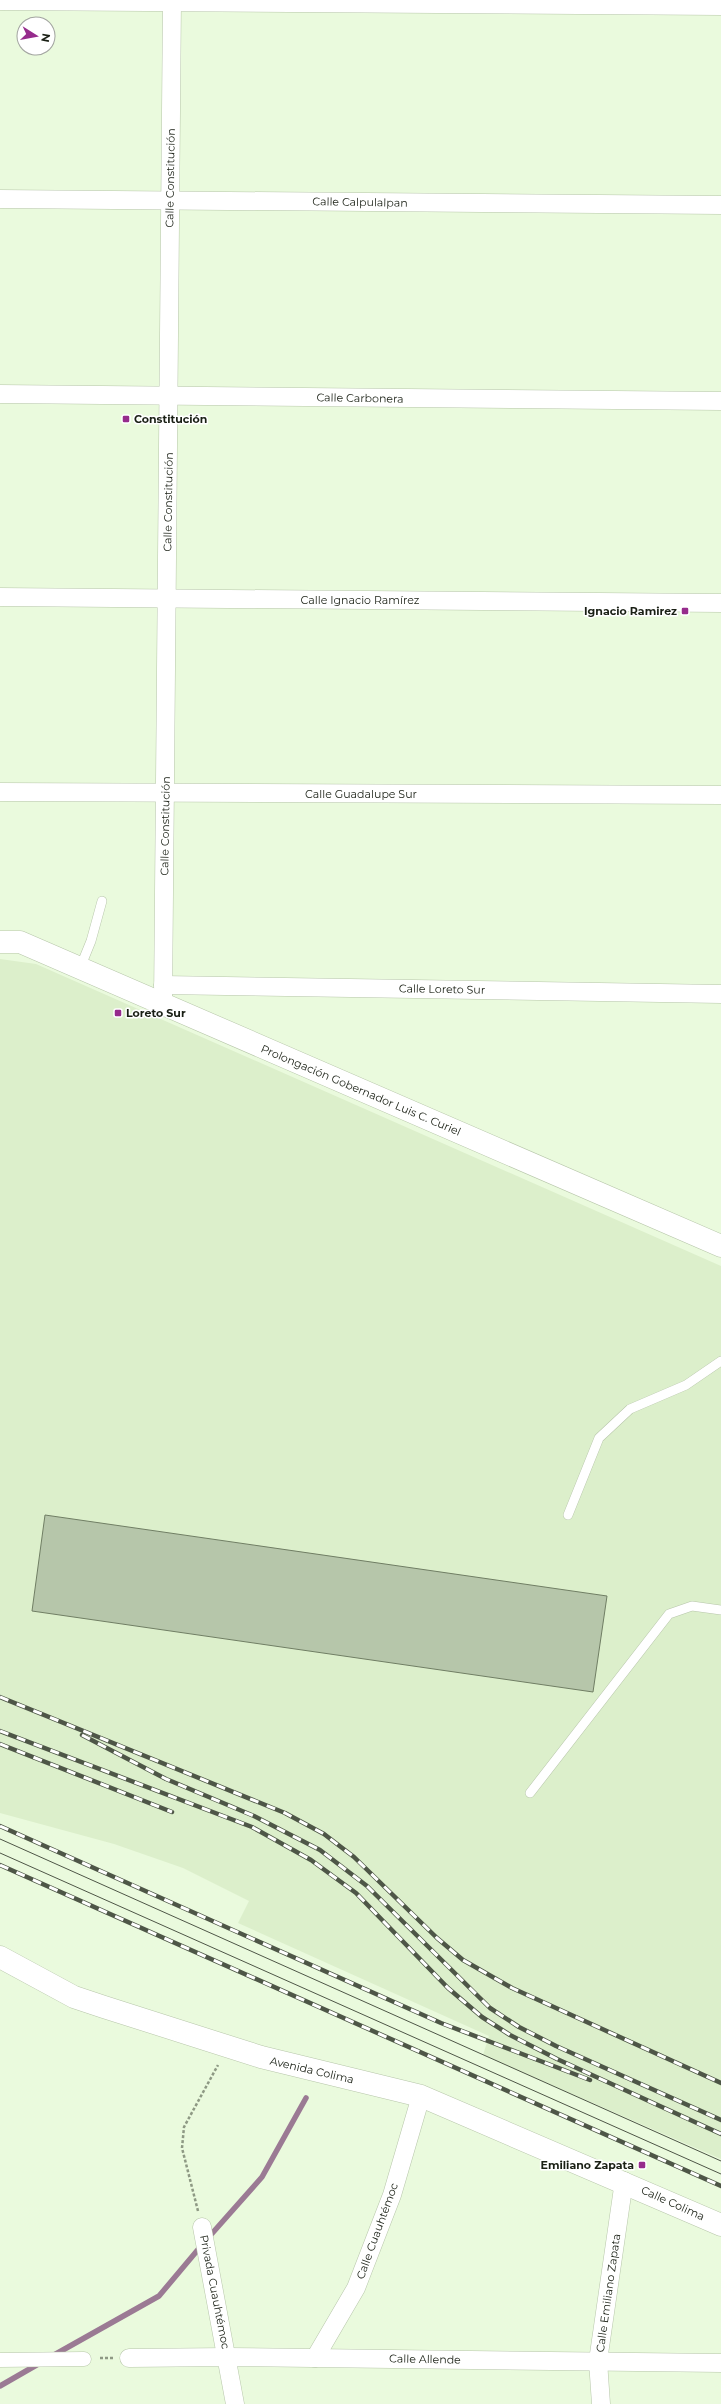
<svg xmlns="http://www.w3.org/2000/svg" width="721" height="2404" font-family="Montserrat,sans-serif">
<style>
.built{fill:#dcefcb}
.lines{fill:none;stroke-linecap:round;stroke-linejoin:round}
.stream{stroke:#9b7a94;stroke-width:5.5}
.building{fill:#b6c6aa;stroke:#707e64}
.service-casing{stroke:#b7c6aa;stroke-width:10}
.pedestrian-casing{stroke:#b7c6aa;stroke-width:15}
.minor-casing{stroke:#b7c6aa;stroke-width:19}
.tertiary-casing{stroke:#b7c6aa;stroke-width:23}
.primary-casing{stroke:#b7c6aa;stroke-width:23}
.path{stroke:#8e9984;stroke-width:2.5;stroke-dasharray:3 2;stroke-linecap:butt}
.service{stroke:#fff;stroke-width:9}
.pedestrian{stroke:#fff;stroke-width:14}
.minor{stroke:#fff;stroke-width:18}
.tertiary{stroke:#fff;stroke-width:22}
.primary{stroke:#fff;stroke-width:22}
.tram{stroke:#4e5647;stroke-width:1}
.rail-casing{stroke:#4e5647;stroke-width:4.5}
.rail{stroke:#fff;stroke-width:3;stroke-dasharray:9;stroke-linecap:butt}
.poi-dot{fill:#962b8c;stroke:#fff;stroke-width:1.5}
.labels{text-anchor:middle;stroke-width:3;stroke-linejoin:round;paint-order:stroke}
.street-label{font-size:11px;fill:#191f14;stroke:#fff}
.poi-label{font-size:11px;font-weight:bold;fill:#191f14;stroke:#fff;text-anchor:start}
</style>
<rect width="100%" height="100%" fill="#eafadd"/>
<!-- built -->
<path class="built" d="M0,959L36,964L721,1266V2159L483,2055L489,2036L238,1923L249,1901L183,1868L114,1844L0,1813Z"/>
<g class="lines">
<!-- stream -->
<g class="stream">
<path d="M208,2238L262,2177L306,2098"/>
<path d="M54,2355L159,2296L201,2246"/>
<path d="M0,2386L40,2363"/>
</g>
</g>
<!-- building -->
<path class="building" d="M45,1515L607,1596L593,1692L32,1611Z"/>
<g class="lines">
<!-- service casing -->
<g class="service-casing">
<g id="service">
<path d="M80,968L91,941L102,901"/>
<path d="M568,1515L599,1438L630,1409L686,1385L721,1361"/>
<path d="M530,1793L669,1614L692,1606L721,1610"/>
</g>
</g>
<!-- pedestrian casing -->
<g class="pedestrian-casing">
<path id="pedestrian" d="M0,2360L84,2359"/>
</g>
<!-- minor casing -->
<g class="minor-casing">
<g id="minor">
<path d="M0,1L721,6"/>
<path d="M0,199L721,205"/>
<path d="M0,394L721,401"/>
<path d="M0,597L721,603"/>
<path d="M0,792L721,795"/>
<path d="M163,985L721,994"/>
<path d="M163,1004L172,0"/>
<path d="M202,2227L235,2404"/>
<path d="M129,2358L227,2357L721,2363"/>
<path d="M315,2358L356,2288L392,2195L421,2096"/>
<path d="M601,2404L598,2361L624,2181"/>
</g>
</g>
<!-- tertiary casing -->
<g class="tertiary-casing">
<path id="tertiary" d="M0,1957L74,1997L104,2007L261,2057L421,2096L721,2225"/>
</g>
<!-- primary casing -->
<g class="primary-casing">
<path id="primary" d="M0,942H20L721,1246"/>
</g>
<!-- path -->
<g class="path">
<path d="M198,2211L182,2148L184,2127L218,2065"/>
<path d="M100,2358H113"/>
</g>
<!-- service -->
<use href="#service" class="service"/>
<!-- pedestrian -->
<use href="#pedestrian" class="pedestrian"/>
<!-- minor -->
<use href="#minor" class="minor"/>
<!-- tertiary -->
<use href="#tertiary" class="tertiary"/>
<!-- primary -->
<use href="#primary" class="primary"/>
<!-- tram -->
<g class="tram">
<path d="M0,1839L721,2161"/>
<path d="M0,1853L721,2174"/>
</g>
<!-- rail casing -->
<g class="rail-casing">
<g id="rail">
<path d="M0,1697L285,1813L324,1834L354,1857L437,1938L463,1960L512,1988L721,2083"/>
<path d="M0,1731L252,1827L311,1860L356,1893L448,1988L482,2017L510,2035L557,2059L721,2134"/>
<path d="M82,1735L166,1779L254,1816L320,1850L367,1886L490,2008L519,2027L556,2046L721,2120"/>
<path d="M0,1744L172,1812"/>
<path d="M0,1826L441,2023L590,2080"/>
<path d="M0,1865L721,2186"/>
</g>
</g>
<!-- rail -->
<use href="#rail" class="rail"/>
</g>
<!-- markers -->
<g class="poi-dot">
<rect x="122" y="415" width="8" height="8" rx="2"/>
<rect x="681" y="607" width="8" height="8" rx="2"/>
<rect x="114" y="1009" width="8" height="8" rx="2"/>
<rect x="638" y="2161" width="8" height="8" rx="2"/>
</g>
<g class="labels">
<!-- street labels -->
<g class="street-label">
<text transform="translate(170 178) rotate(-89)" y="4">Calle Constitución</text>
<text transform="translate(360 202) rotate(1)" y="4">Calle Calpulalpan</text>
<text transform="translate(360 398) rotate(1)" y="4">Calle Carbonera</text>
<text transform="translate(168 502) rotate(-89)" y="4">Calle Constitución</text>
<text x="360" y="604">Calle Ignacio Ramírez</text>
<text x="361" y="798">Calle Guadalupe Sur</text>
<text transform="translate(165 826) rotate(-89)" y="4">Calle Constitución</text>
<text transform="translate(442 989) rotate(1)" y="4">Calle Loreto Sur</text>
<text transform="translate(361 1090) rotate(23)" y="4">Prolongación Gobernador Luis C. Curiel</text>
<text transform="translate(312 2070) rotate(13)" y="4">Avenida Colima</text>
<text transform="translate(673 2203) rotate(24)" y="4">Calle Colima</text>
<text transform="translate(377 2231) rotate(-70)" y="4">Calle Cuauhtémoc</text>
<text transform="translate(215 2292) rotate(79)" y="4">Privada Cuauhtémoc</text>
<text transform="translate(608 2293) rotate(-82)" y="4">Calle Emiliano Zapata</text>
<text transform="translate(425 2359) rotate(1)" y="4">Calle Allende</text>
</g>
<!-- poi labels -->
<g class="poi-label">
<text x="134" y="423">Constitución</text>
<text x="677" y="615" text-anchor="end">Ignacio Ramirez</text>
<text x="126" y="1017">Loreto Sur</text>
<text x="634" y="2169" text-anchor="end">Emiliano Zapata</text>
</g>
</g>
<!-- north arrow -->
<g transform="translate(36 36) rotate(101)"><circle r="19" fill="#ffffff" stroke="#a3a5a1"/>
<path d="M0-3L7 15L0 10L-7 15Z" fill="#962b8c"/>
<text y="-6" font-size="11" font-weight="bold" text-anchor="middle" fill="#191f14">N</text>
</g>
</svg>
